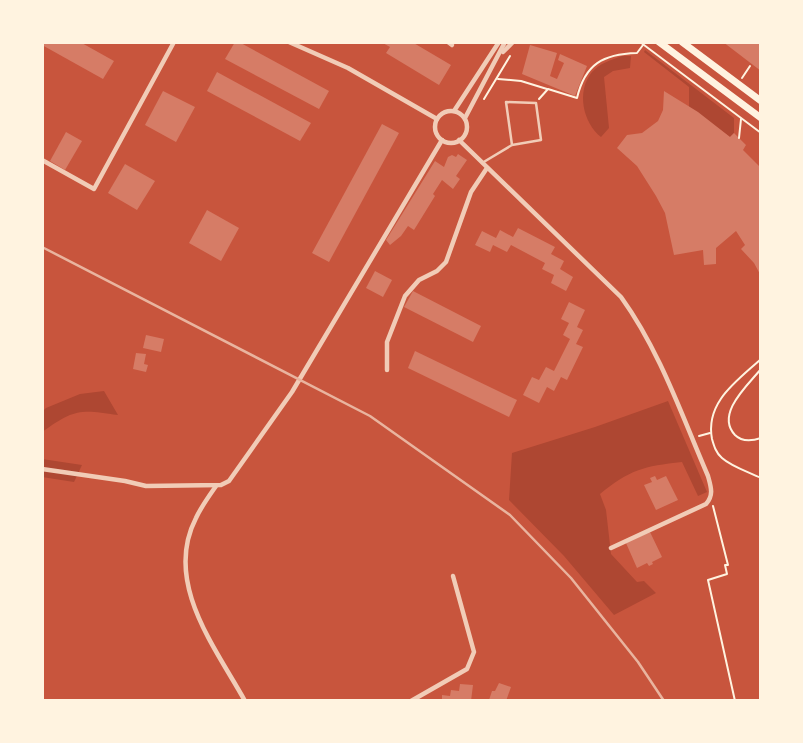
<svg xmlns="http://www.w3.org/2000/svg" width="803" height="743" font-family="'DM Sans',sans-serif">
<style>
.green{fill:#ae4732}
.building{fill:#d67c66}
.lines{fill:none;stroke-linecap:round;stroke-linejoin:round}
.path{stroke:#fff3e0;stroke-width:2}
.service{stroke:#f1ccb7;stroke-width:2.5}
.minor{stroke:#f1ccb7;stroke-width:4.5}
.primary{stroke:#fff3e0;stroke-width:7}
.rail{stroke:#e9b49f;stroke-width:2.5}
</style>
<rect width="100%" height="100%" fill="#c8553d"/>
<!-- green -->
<g class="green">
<path d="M645,50L734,118V133L730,137L689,107V87L644,52Z"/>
<path d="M622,56H631L630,68L613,71L604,77L609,128L601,137C583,123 576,91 592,72C600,63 611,60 622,56Z"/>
<path d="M104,391L118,415C80,409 74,409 42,432V412L46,408L80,394Z"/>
<path d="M668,401L707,492L698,496L682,462C644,466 629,470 600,494L606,510L611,554L637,582L644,581L656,593L614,615L564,556L509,500L512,453L595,427Z"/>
<path d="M42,459L82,465L74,482L42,477Z"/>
</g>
<!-- building -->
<g class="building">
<path d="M42,42H80L114,61L103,79L42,45Z"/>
<path d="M235,42H239L329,91L319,109L225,59Z"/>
<path d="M381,42H412L451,65L439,85L386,53L390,47Z"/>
<path d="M723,42H761V71Z"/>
<path d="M530,45L557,53L550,76L557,79L564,63L558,60L560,54L587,66L575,96L522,74Z"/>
<path d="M217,72L311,123L300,141L207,91Z"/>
<path d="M163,91L195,107L176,142L145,125Z"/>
<path d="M664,91L698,112L730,137L734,133L746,145L743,150L761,168V276L754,263L741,249L745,245L736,231L716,248V264L704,265L703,250L674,255L665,213L656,196L637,166L617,148L627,135L642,133L658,121L663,110Z"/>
<path d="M382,124L399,133L329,262L312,253Z"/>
<path d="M66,132L82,141L65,170L50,161Z"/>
<path d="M458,154L467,160L456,176L460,179L453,189L442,180L433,194L435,196L414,230L408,226L401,236L390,245L386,240L435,161L444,167L448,157L452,155L456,157Z"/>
<path d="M125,164L155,181L137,210L108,193Z"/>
<path d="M207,210L239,228L221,261L189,243Z"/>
<path d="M518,228L555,247L551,254L564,261L560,269L573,277L566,291L551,283L554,275L542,269L545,263L511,245L507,252L493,245L490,252L475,245L482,231L496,238L500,230L513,237Z"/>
<path d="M375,271L392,280L383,297L366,288Z"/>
<path d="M413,291L481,326L473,342L404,307Z"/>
<path d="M569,302L585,310L577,327L583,330L576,344L583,347L567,380L561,377L554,391L547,387L539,403L523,395L532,377L539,380L546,367L554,371L570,339L563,335L569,323L561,319Z"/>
<path d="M146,335L164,339L161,352L143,348Z"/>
<path d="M415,351L517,400L509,417L408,368Z"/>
<path d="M136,353L146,354L144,364L148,365L146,372L133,369Z"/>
<path d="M655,476L657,480L666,476L678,500L656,510L644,485L652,482L650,478Z"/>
<path d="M650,532L662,557L652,562L653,564L649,566L647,563L637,568L626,543Z"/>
<path d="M499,683L511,687L506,701L489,700L492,691H495Z"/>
<path d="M460,684L473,685L471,701H442V695L450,696L451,690L459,691Z"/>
</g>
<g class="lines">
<!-- path -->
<g class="path">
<path d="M640,42L761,133"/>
<path d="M742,78L750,66"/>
<path d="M498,79L521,81L547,89"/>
<path d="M484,99L510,56"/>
<path d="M539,99L548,89L577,98C585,64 603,54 637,53L643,45"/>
<path d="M739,138L741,119"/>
<path d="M761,359C737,381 705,402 712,439C714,446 716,453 722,458C732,467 749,472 761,478"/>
<path d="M761,369C748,385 715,414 735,435C742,442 752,441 761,438"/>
<path d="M699,436L710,433"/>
<path d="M713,506L728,565H725L727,574L708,580L735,701"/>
</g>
<!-- service -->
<path class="service" d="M482,163L512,145L541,140L536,103L506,102L512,145"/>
<!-- minor -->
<g class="minor">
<path d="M289,42L348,68L437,119"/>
<path d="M448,42L452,45"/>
<path d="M503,52L513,42"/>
<path d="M454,111L499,42"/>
<circle cx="451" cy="127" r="16"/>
<path d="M465,118L505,42"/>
<path d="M459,140L621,297C660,351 682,416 708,476C711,487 714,495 706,504L611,548"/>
<path d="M42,160L94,189L174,42"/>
<path d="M387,370V342L405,296L419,280L437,271L446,262L471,192L487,168"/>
<path d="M42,469L125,481L146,486L221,485L229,481L292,392L442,140"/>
<path d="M216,486C209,496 201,507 196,518C163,582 215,647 245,701"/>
<path d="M411,701L467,669L474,652L453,576"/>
</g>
<!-- primary -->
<g class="primary">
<path d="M659,42L761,118"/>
<path d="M682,42L761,101"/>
</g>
<!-- rail -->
<path class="rail" d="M42,247L370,416L510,515L571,578L638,662L664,701"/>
</g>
<!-- border -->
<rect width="803" height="743" fill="none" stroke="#fff3e0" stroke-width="88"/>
</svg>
